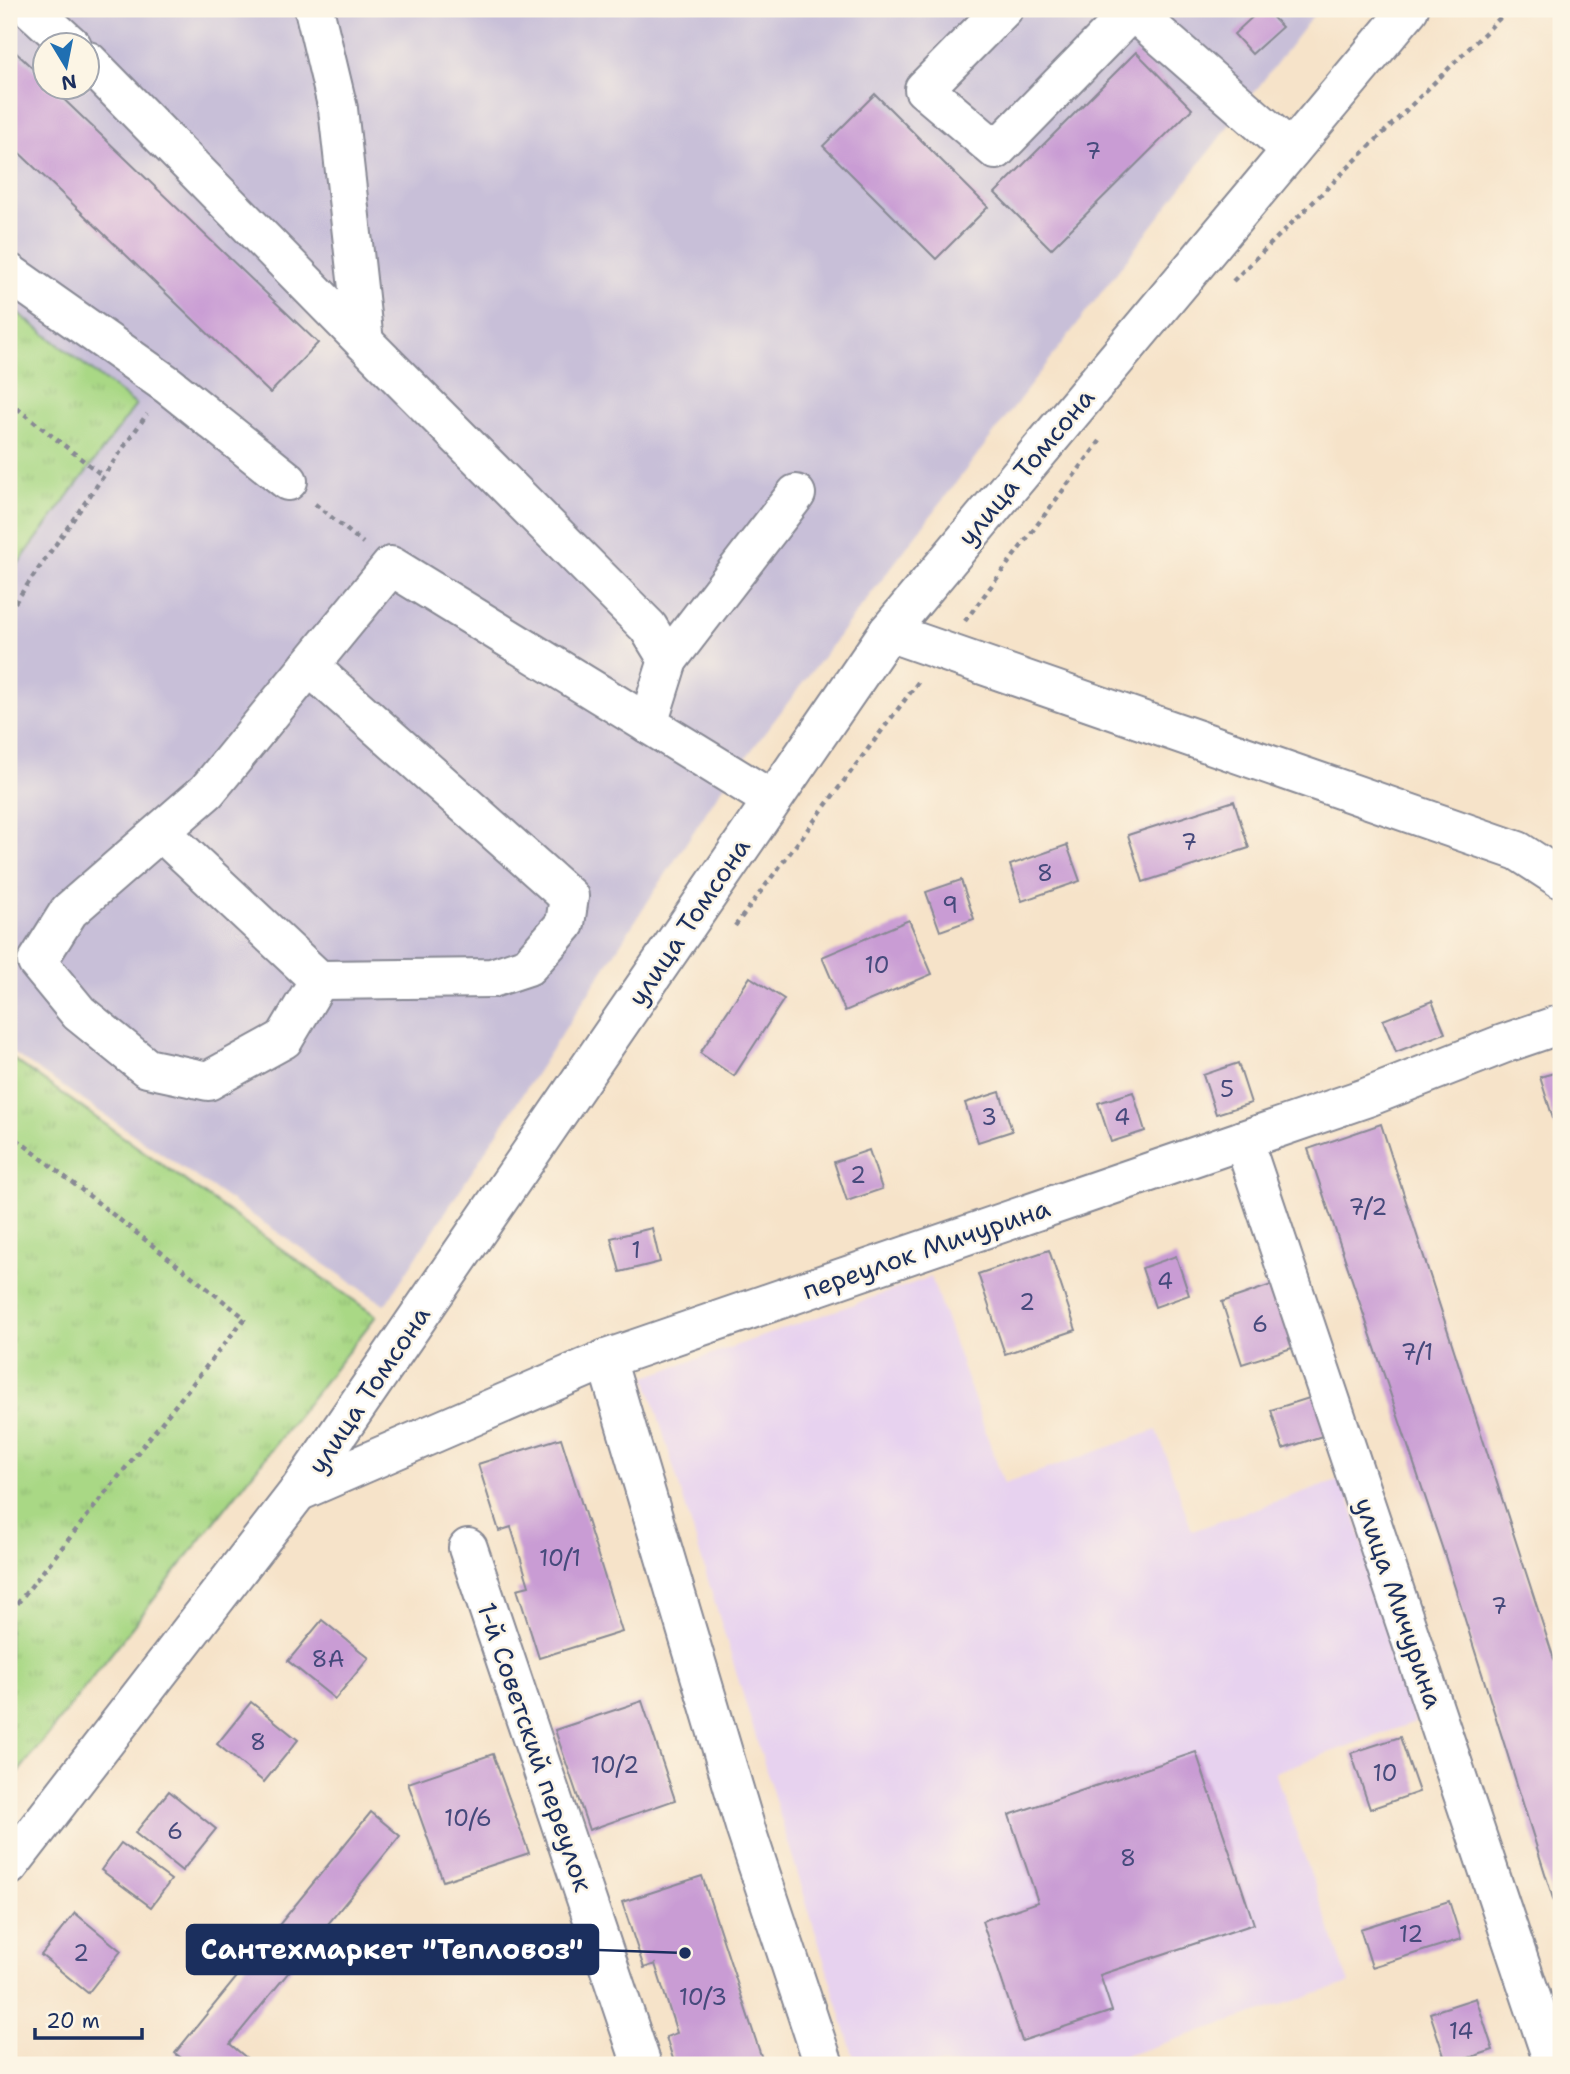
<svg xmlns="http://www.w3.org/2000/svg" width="1570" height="2074" font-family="'Shantell Sans',sans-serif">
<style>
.built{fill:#e7d2ef}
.industrial{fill:#c8bfd8;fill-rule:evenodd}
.grass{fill:url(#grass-tufts);stroke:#628472;stroke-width:2}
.building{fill:#c99cd4}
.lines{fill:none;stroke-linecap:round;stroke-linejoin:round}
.minor-casing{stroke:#888994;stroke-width:42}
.path{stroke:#888994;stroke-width:4.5;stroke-dasharray:5 5;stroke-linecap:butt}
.minor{stroke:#fff;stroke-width:38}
.labels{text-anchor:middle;stroke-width:5;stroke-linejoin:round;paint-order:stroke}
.number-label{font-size:23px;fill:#464a7c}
.street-label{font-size:26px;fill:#1b2f5e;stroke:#fcf5e5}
.leader{fill:none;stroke:#1b2f5e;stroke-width:2.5}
.callout-dot{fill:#1b2f5e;stroke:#fcf5e5;stroke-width:2.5}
.callout{fill:#1b2f5e;stroke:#1b2f5e;stroke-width:2.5}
.callout-label{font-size:28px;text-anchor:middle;font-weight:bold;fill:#fff}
</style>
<defs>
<pattern id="grass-tufts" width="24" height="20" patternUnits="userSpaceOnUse" patternTransform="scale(1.75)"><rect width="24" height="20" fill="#a9d885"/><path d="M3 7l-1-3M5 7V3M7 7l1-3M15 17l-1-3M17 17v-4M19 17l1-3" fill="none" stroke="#91ba75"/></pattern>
</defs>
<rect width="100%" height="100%" fill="#fcf5e5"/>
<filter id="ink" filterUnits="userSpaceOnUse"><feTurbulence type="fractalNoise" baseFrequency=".0143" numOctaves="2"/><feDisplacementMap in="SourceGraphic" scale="14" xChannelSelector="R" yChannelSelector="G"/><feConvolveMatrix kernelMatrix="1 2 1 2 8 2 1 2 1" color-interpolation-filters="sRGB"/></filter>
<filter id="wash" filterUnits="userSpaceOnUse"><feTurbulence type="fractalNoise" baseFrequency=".00686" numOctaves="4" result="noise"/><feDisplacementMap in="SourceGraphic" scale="28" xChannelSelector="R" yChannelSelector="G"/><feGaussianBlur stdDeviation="1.57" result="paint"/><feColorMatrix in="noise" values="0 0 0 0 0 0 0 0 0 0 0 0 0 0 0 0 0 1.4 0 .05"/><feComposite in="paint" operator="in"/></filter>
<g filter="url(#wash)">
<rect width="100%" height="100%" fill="#f6e3c9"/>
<!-- built -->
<path class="built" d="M931,1277L1004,1484L1157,1430L1192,1531L1343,1478L1415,1722L1275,1772L1349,1983L1097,2065H856L646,1377Z"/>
<!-- industrial -->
<path class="industrial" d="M9,9H1318L718,794L385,1305L9,1050V576L136,405L9,305ZM46,46H88V88H46Z"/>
<!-- grass -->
<g class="grass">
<path d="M9,306L136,405L9,576Z"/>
<path d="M9,1056L376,1316L9,1784Z"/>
</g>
<g id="blocks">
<!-- building -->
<g class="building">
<path d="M1261,9H1265L1282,27L1252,54L1234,34Z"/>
<path d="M9,46L46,81V88H52L318,343L270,393L9,143Z"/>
<path d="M1136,52L1192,109L1051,249L995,193Z"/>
<path d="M875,94L988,207L936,259L823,146Z"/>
<path d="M1234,801L1249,848L1143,882L1128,835Z"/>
<path d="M1067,845L1080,881L1022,901L1010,865Z"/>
<path d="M961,880L974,919L940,931L926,892Z"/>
<path d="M909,920L932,974L845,1011L822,957Z"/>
<path d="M750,977L784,999L734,1076L700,1053Z"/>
<path d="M1432,1001L1445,1033L1396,1052L1383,1020Z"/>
<path d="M1238,1063L1251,1103L1216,1114L1203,1075Z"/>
<path d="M1561,1071V1144L1540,1077Z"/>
<path d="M1000,1092L1012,1131L978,1142L965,1103Z"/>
<path d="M1133,1092L1145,1131L1111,1142L1098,1103Z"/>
<path d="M1381,1124L1561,1681V1924L1444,1553L1308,1149Z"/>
<path d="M869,1150L882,1189L847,1201L834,1162Z"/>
<path d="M652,1228L660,1262L620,1272L611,1238Z"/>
<path d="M1049,1250L1076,1330L1005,1354L978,1274Z"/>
<path d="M1176,1256L1189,1295L1155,1307L1142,1268Z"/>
<path d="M1277,1283L1298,1346L1242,1364L1222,1302Z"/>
<path d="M1322,1394L1334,1432L1283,1449L1271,1410Z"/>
<path d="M561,1438L622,1632L539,1658L517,1589L529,1586L511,1527L499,1531L478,1464Z"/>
<path d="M322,1620L369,1658L335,1699L288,1661Z"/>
<path d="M642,1701L675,1800L589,1830L555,1730Z"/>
<path d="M251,1702L298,1740L264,1782L217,1744Z"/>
<path d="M1400,1737L1419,1792L1370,1809L1351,1753Z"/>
<path d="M1196,1752L1254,1924L1100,1975L1112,2011L1022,2041L982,1921L1038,1902L1009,1815Z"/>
<path d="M493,1754L529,1853L443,1881L408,1783Z"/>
<path d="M169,1791L216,1829L182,1871L135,1833Z"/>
<path d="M371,1812L400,1836L230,2044L255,2065H190L175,2053Z"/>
<path d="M121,1843L171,1880L151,1907L101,1870Z"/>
<path d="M702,1876L764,2065H675L666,2037L677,2033L655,1964L644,1968L622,1902Z"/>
<path d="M1449,1901L1461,1939L1372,1967L1360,1929Z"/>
<path d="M75,1913L121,1951L88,1993L41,1955Z"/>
<path d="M1476,1998L1493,2050L1447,2065L1430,2013Z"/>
</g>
</g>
</g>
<g filter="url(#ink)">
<use href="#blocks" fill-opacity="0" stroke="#888994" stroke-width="2"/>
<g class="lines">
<!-- minor casing -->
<g class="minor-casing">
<g id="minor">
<path d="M31,9L72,46"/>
<path d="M314,9L338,109L364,342"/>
<path d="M1003,9L924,89L996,150L1132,11"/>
<path d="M1130,9L1291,150"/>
<path d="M88,61L364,342L648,627L668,660L648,724"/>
<path d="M9,273L168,385L288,481"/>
<path d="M888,632L1518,851L1561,879"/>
<path d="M668,660L796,494"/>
<path d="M309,666L569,897L565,924L528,966L492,978L319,980"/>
<path d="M161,832L319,980L284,1039L208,1081L147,1068L79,1013L37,962L69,911L207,791L391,566L772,800"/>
<path d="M1243,1140L1554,2065"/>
<path d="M606,1359L746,1830L824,2065"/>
<path d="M298,1492L606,1359L1368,1097L1503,1044L1561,1024"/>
<path d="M468,1548L642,2065"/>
<path d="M9,1866L298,1492L888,632L1409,9"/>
</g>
</g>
<!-- path -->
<g class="path">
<path d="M1233,281L1509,9"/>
<path d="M9,402L103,476"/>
<path d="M315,504L363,543"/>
<path d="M9,611L147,414"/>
<path d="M965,621L1100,441"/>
<path d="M735,926L919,681"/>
<path d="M9,1133L245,1318L9,1614"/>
</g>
<!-- minor -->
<use href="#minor" class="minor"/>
</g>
</g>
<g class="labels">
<!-- number labels -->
<g class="number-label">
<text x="1093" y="159">7</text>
<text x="1189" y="850">7</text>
<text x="1045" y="881">8</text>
<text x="950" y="913">9</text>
<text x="877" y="973">10</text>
<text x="1227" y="1097">5</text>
<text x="989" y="1125">3</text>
<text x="1122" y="1125">4</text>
<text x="858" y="1183">2</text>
<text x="1368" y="1215">7/2</text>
<text x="636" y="1258">1</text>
<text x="1165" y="1289">4</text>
<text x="1027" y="1310">2</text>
<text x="1260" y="1332">6</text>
<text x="1417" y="1360">7/1</text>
<text x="560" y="1566">10/1</text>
<text x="1499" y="1614">7</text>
<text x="328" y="1667">8А</text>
<text x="258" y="1750">8</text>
<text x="615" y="1773">10/2</text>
<text x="1385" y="1781">10</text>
<text x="468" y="1826">10/6</text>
<text x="175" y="1839">6</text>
<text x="1128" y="1866">8</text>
<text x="1411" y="1942">12</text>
<text x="81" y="1961">2</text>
<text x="703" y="2005">10/3</text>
<text x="1461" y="2039">14</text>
</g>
<!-- street labels -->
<g class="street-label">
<text transform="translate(1026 467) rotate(-50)" y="9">улица Томсона</text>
<text transform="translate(689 922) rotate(-56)" y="9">улица Томсона</text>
<text transform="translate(926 1249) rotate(-19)" y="9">переулок Мичурина</text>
<text transform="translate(369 1390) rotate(-56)" y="9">улица Томсона</text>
<text transform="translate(1399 1603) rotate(71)" y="9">улица Мичурина</text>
<text transform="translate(535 1747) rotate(71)" y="9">1-й Советский переулок</text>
</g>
</g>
<!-- callouts -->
<path class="leader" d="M685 1953L598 1950"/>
<circle class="callout-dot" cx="685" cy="1953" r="7"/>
<rect class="callout" x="187" y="1925" width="411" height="49" rx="7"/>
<g class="callout-label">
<text x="392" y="1959">Сантехмаркет "Тепловоз"</text>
</g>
<!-- margin -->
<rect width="1570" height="2074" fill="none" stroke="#fcf5e5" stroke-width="35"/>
<!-- north arrow -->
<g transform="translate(66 66) rotate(170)"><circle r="33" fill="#fcf5e5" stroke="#a2a6af" stroke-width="2"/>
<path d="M0-5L12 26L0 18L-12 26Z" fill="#1f6fb2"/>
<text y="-10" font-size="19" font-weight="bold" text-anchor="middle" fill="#1b2f5e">N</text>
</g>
<!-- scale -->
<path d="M35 2028v10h107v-10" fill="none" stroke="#1b2f5e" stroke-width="3.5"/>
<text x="46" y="2028" font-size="21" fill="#1b2f5e" stroke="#fcf5e5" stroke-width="5" paint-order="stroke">20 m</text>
</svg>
